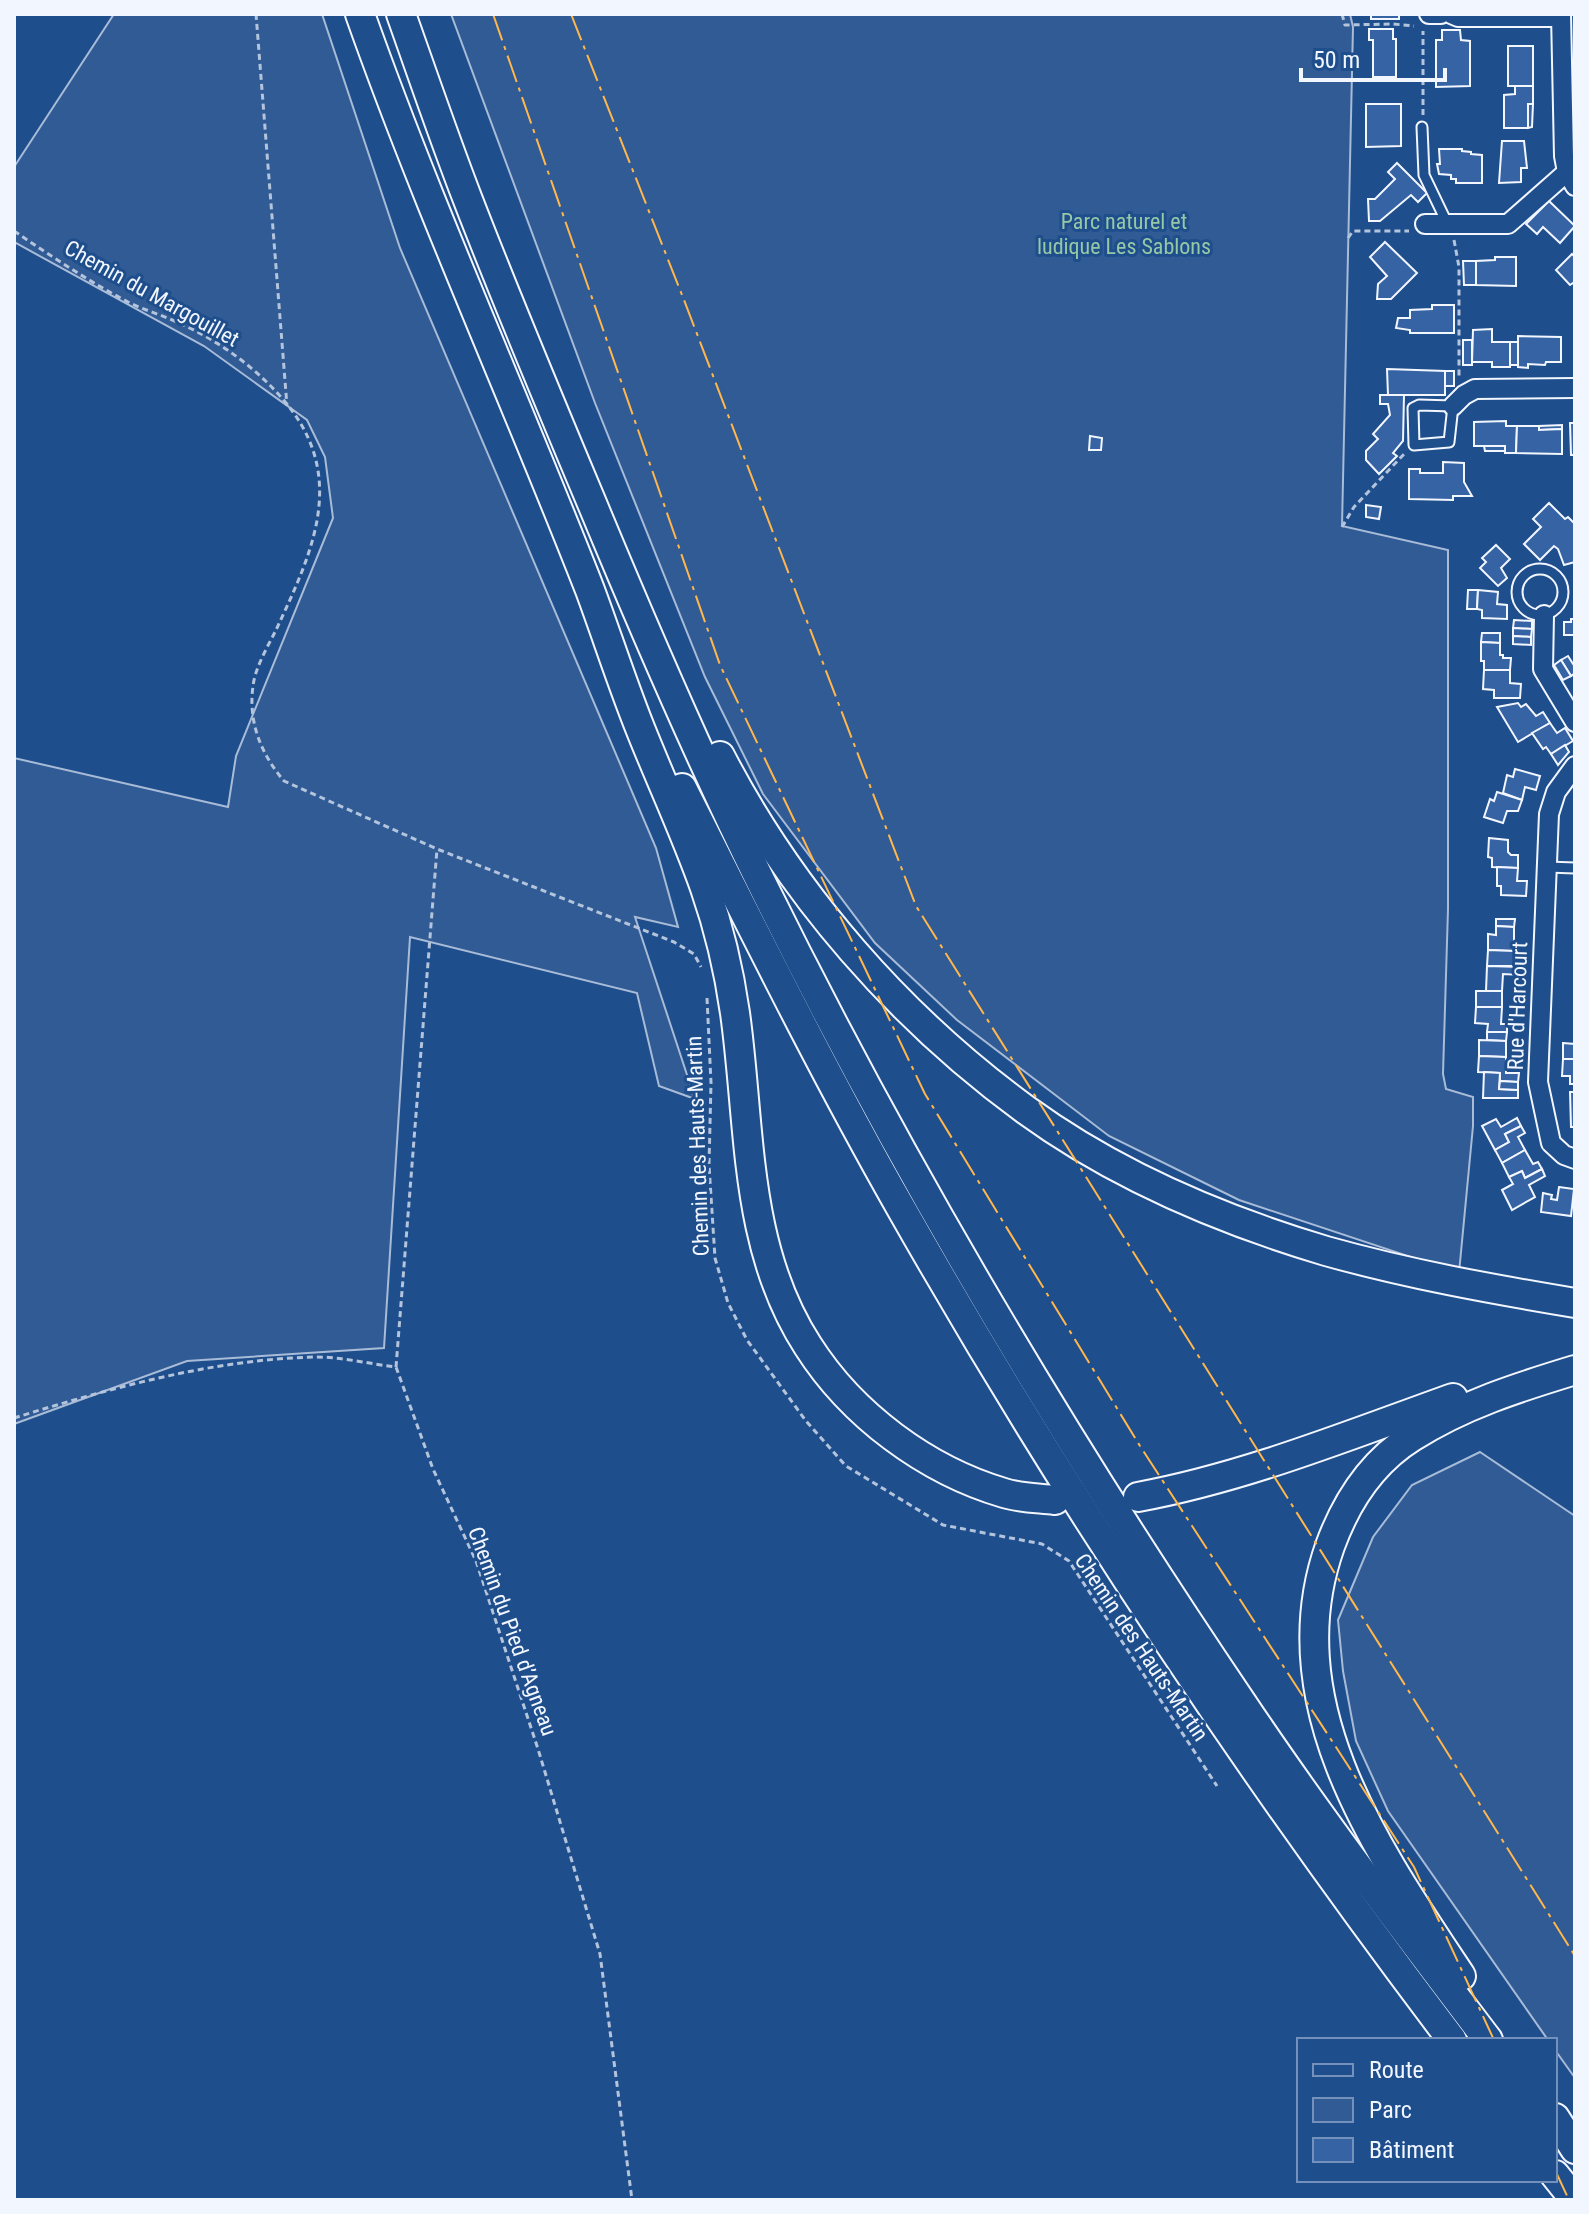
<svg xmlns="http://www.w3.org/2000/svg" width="1589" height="2214" font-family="'Roboto Condensed',sans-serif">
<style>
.green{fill:#305b95;stroke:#a8bbd7;stroke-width:2}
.building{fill:#3563a3;stroke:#f2f6ff;stroke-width:2}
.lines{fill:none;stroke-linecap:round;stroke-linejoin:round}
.service-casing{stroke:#f2f6ff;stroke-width:13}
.minor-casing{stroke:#f2f6ff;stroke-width:22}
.trunk-casing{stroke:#f2f6ff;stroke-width:32}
.path{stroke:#b3c4dc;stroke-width:3;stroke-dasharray:6 4;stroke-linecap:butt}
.service{stroke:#1f4e8c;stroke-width:9}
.minor{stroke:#1f4e8c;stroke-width:18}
.trunk{stroke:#1f4e8c;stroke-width:28}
.power{stroke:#ffb74d;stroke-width:2;stroke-dasharray:28 6 4 6;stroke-linecap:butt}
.labels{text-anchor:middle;stroke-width:6;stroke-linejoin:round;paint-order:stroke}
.park-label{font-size:22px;fill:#97c8a6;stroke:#1f4e8c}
.street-label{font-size:22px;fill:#f2f6ff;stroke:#1f4e8c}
</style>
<rect width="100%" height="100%" fill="#1f4e8c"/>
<!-- green -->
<g class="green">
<path d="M114,14H322L400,248L656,848L678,927L635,917L695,1099L659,1086L637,993L410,937L384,1348L187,1361L14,1424V758L228,807L236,756L333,518L325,457L307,420L204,346L14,242V167Z"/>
<path d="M451,14H1350L1353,27L1342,526L1448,550V909L1443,1074L1446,1089L1473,1097V1126L1459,1273L1239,1200L1109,1136L957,1020L875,943L763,794L705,677L595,403Z"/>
<path d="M1480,1452L1575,1516V2078L1555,2050V2040H1548L1388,1811L1356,1741L1343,1671L1338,1620L1373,1537L1412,1485Z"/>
</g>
<!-- building -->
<g class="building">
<rect x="1371" y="14" width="28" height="5"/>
<path d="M1369,29H1393V39H1396V77H1373V40H1369Z"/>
<path d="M1442,30H1460L1461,40L1470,41V86L1436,87V40H1442Z"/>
<rect x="1508" y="46" width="25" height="40"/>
<path d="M1515,86H1533V104H1528V128H1504V95L1515,94Z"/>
<path d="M1366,104H1401V146L1366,147Z"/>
<path d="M1528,104H1533L1532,127L1528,128Z"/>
<path d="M1502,141H1524L1527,168H1521V182L1499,183Z"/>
<path d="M1439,149H1462V151L1471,152V154L1482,155V183H1456V179H1451V175L1439,174L1437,164H1440Z"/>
<path d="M1397,163L1427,193L1418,202L1411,195L1380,221H1369L1368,199H1375L1395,179L1388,172Z"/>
<path d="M1549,201L1575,226L1560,243L1543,227L1537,234L1526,224Z"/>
<path d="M1385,242L1417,273L1391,299H1377L1378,284L1387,276L1370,257Z"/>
<path d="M1572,254L1575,257V285L1573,283L1570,285L1556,270Z"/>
<path d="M1495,257H1516V286L1476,285V261L1495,260Z"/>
<path d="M1463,261H1476V285H1464Z"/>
<path d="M1432,305H1454V333H1410V330L1396,328L1398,318H1410V310L1432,309Z"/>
<path d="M1492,329V342H1510V367H1492V362H1472L1473,330Z"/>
<path d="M1518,336L1561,337V362H1546L1545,365L1528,364V368L1518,367Z"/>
<rect x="1463" y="340" width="9" height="25"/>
<rect x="1510" y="342" width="8" height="23"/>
<path d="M1387,369L1445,371V395H1388Z"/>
<rect x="1445" y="371" width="9" height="15"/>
<path d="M1380,395H1404L1403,441L1393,453L1397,456L1379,474L1366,460V451L1378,439L1373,434L1390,415L1388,404H1380Z"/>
<path d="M1506,421V426H1517L1516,453H1505V446H1474V422Z"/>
<path d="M1570,423H1575V455H1571Z"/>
<path d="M1562,425V429L1539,430V426Z"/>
<path d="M1517,426H1539V430L1562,429V454L1516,453Z"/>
<path d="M1090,436L1102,438L1101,450H1089Z"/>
<path d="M1484,446H1505V451H1485Z"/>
<path d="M1443,462L1464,463V482L1472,496H1453V500L1409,499V469H1420V473H1443Z"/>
<path d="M1549,503L1565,519L1568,517L1575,524V562L1564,565L1558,549L1554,546L1540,560L1524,544L1541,527L1533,519Z"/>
<path d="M1366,505L1381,507L1379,519L1366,517Z"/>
<path d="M1496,545L1510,559L1501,568L1507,578L1498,586L1480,568L1486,562L1482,558Z"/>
<path d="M1468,590H1478L1477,609H1467Z"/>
<path d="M1478,590L1498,592L1497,604L1507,605V619L1482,618V610L1477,609Z"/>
<path d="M1571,619H1575V635H1564V622H1571Z"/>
<path d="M1514,620L1532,621V629L1513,628Z"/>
<path d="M1513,628L1532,629L1531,637L1513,636Z"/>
<path d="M1482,633H1500V643L1481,642Z"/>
<path d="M1513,636L1531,637V645L1513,644Z"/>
<path d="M1481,642L1500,643V655H1503V658H1511L1510,670H1484V661H1481Z"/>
<path d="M1568,656L1575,667V673L1571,676L1561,660Z"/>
<path d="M1561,660L1571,676L1563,680L1554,665Z"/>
<path d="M1484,670H1510V683L1521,684L1520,698H1494V690L1483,689Z"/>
<path d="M1518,703L1521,707L1526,704L1536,716L1543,712L1550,723L1518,742L1497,707Z"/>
<path d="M1550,723L1557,733L1565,728L1573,741L1551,754L1546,747L1543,749L1532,733Z"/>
<path d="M1565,745L1569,752L1558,765L1551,754Z"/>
<path d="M1515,769L1540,776L1536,790L1525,787L1522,800L1503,793L1507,775L1513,777Z"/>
<path d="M1497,792L1522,800L1518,811H1507L1503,823L1484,817L1490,799L1494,801Z"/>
<path d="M1489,838L1508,840V852L1511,855H1518V868L1492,867V858L1488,857Z"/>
<path d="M1497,867L1518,868L1517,881H1527L1526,896L1501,895V886H1497Z"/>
<path d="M1496,919H1515L1514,927L1496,926Z"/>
<path d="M1496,926L1514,927V951L1488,950V934L1496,935Z"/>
<path d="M1488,950L1514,951V966H1487Z"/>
<path d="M1487,966L1522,967L1521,975L1503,974L1502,991H1486Z"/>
<rect x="1476" y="991" width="26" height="16"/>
<path d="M1476,1007H1502L1501,1024H1507V1032H1487L1488,1024L1475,1023Z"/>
<path d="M1487,1032H1507L1506,1041L1487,1040Z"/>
<path d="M1479,1040L1506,1041V1057L1479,1056Z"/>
<path d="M1563,1043L1575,1044V1059H1563Z"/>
<path d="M1479,1056L1506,1057V1073H1519L1518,1082L1500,1081V1073L1478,1072Z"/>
<path d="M1563,1059H1575V1084H1570V1076H1562Z"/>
<path d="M1484,1072L1500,1073L1499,1089L1518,1090V1098H1483Z"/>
<path d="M1500,1081L1518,1082V1090L1499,1089Z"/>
<path d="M1570,1092H1575V1127H1571Z"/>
<path d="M1517,1118L1521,1126L1505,1134L1509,1142L1495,1150L1482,1126L1496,1119L1501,1127Z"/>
<path d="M1521,1126L1525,1133L1518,1137L1525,1150L1502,1163L1495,1150L1509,1142L1505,1134Z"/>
<path d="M1525,1150L1533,1164L1538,1162L1542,1169L1525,1178L1522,1171L1509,1177L1502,1163Z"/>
<path d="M1542,1169L1545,1176L1529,1185L1535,1197L1512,1210L1502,1190L1513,1184L1509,1177L1522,1171L1525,1178Z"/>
<path d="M1559,1187L1574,1189L1571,1216L1541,1212L1543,1193L1552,1195L1551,1199L1557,1200Z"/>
</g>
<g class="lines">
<!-- service casing -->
<g class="service-casing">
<g id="service">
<path d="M1422,127L1424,175L1448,225"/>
<path d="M1419,405L1453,406L1449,442L1414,445L1413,408Z"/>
<circle cx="1540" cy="592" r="23"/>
<path d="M1547,867L1575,868"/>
</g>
</g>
<!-- minor casing -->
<g class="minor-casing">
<g id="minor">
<path d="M1429,14H1441"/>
<path d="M1451,14L1458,17H1561"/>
<path d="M1561,14L1564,156L1567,172L1575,186"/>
<path d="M1425,224H1508L1567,172"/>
<path d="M1453,406L1464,395L1475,389L1575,388"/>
<path d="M1544,615L1543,669L1575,722"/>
<path d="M1575,766L1556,792L1549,814L1538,1082L1551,1143L1564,1155L1575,1159"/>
</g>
</g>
<!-- trunk casing -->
<g class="trunk-casing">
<g id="trunk">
<path d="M360,14C429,209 515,398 590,590C607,636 622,683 640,728C661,781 686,834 705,888C719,928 729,971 735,1013C751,1127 743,1246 808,1346C852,1415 926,1470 1004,1493C1020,1498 1038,1498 1055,1500"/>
<path d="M401,14C423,76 444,138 468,200C507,301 549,401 591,501C644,629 699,757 761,882C901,1167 1064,1440 1242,1703C1319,1818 1404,1929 1488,2040"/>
<path d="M720,756C792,895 900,1018 1026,1110C1114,1174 1222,1220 1326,1251C1408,1274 1491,1289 1575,1303"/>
<path d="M682,788C753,929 823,1071 901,1208C1065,1497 1251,1775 1452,2040"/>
<path d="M1138,1497C1246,1477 1349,1435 1453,1398"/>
<path d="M1461,1976C1378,1851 1274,1704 1330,1546C1346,1502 1372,1462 1412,1437C1462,1405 1519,1387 1575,1370"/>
<path d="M1555,2118L1575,2149"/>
<path d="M1555,2175L1575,2200"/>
</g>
</g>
<!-- path -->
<g class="path">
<path d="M256,14L287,406"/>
<path d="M1342,14L1345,25L1393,24L1414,26"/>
<path d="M1423,115V31"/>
<path d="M14,231C51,256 88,281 128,302C144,310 162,315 179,323C222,342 265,374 293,412C346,485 309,559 276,630C268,646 255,668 253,686C248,722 261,754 284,781L437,849L674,942L694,954L701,967"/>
<path d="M1348,238L1353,231H1409"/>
<path d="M1454,240L1459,267V376"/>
<path d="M1342,527L1354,507L1405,453"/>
<path d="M707,998L711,1083L709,1165L715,1258L728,1303L747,1340L806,1421L846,1466L943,1525L1042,1544L1069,1561L1217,1786"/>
<path d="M396,1367L437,849"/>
<path d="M14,1418C111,1388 214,1359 316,1357C342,1357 370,1364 396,1367L433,1469L476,1561L538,1749L600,1954L632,2200"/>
</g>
<!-- service -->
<use href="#service" class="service"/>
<!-- minor -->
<use href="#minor" class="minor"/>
<!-- trunk -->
<use href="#trunk" class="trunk"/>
<!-- power -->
<g class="power">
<path d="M493,14L720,665L925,1094L1140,1446L1414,1867L1494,2040"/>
<path d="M571,14L684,300L916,906L1575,1956"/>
<path d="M1555,2170L1569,2200"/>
</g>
</g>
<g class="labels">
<!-- park labels -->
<g class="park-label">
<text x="1124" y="229">Parc naturel et<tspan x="1124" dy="25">ludique Les Sablons</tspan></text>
</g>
<!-- street labels -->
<g class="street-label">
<text transform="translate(152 293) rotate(29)" y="8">Chemin du Margouillet</text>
<text transform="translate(1517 1006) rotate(-88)" y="8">Rue d'Harcourt</text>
<text transform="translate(697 1146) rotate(-92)" y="8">Chemin des Hauts-Martin</text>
<text transform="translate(513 1631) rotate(70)" y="8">Chemin du Pied d’Agneau</text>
<text transform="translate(1142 1647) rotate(56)" y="8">Chemin des Hauts-Martin</text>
</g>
</g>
<!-- border -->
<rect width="1589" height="2214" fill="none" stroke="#f2f6ff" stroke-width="32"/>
<!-- legend -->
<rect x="1297" y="2038" width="260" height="144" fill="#1f4e8c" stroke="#7391ba" stroke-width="2"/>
<rect x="1313" y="2064" width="40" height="12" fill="#1f4e8c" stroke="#7391ba" stroke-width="2"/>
<text x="1369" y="2078" font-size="24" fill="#f2f6ff">Route</text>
<rect x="1313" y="2098" width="40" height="24" fill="#305b95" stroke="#7391ba" stroke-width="2"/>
<text x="1369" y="2118" font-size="24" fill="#f2f6ff">Parc</text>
<rect x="1313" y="2138" width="40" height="24" fill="#3563a3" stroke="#7391ba" stroke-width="2"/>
<text x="1369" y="2158" font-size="24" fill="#f2f6ff">Bâtiment</text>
<!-- scale -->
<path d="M1301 68v12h144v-12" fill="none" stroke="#f2f6ff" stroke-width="4"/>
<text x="1313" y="68" font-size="24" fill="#f2f6ff" stroke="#1f4e8c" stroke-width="6" paint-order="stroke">50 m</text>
</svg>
